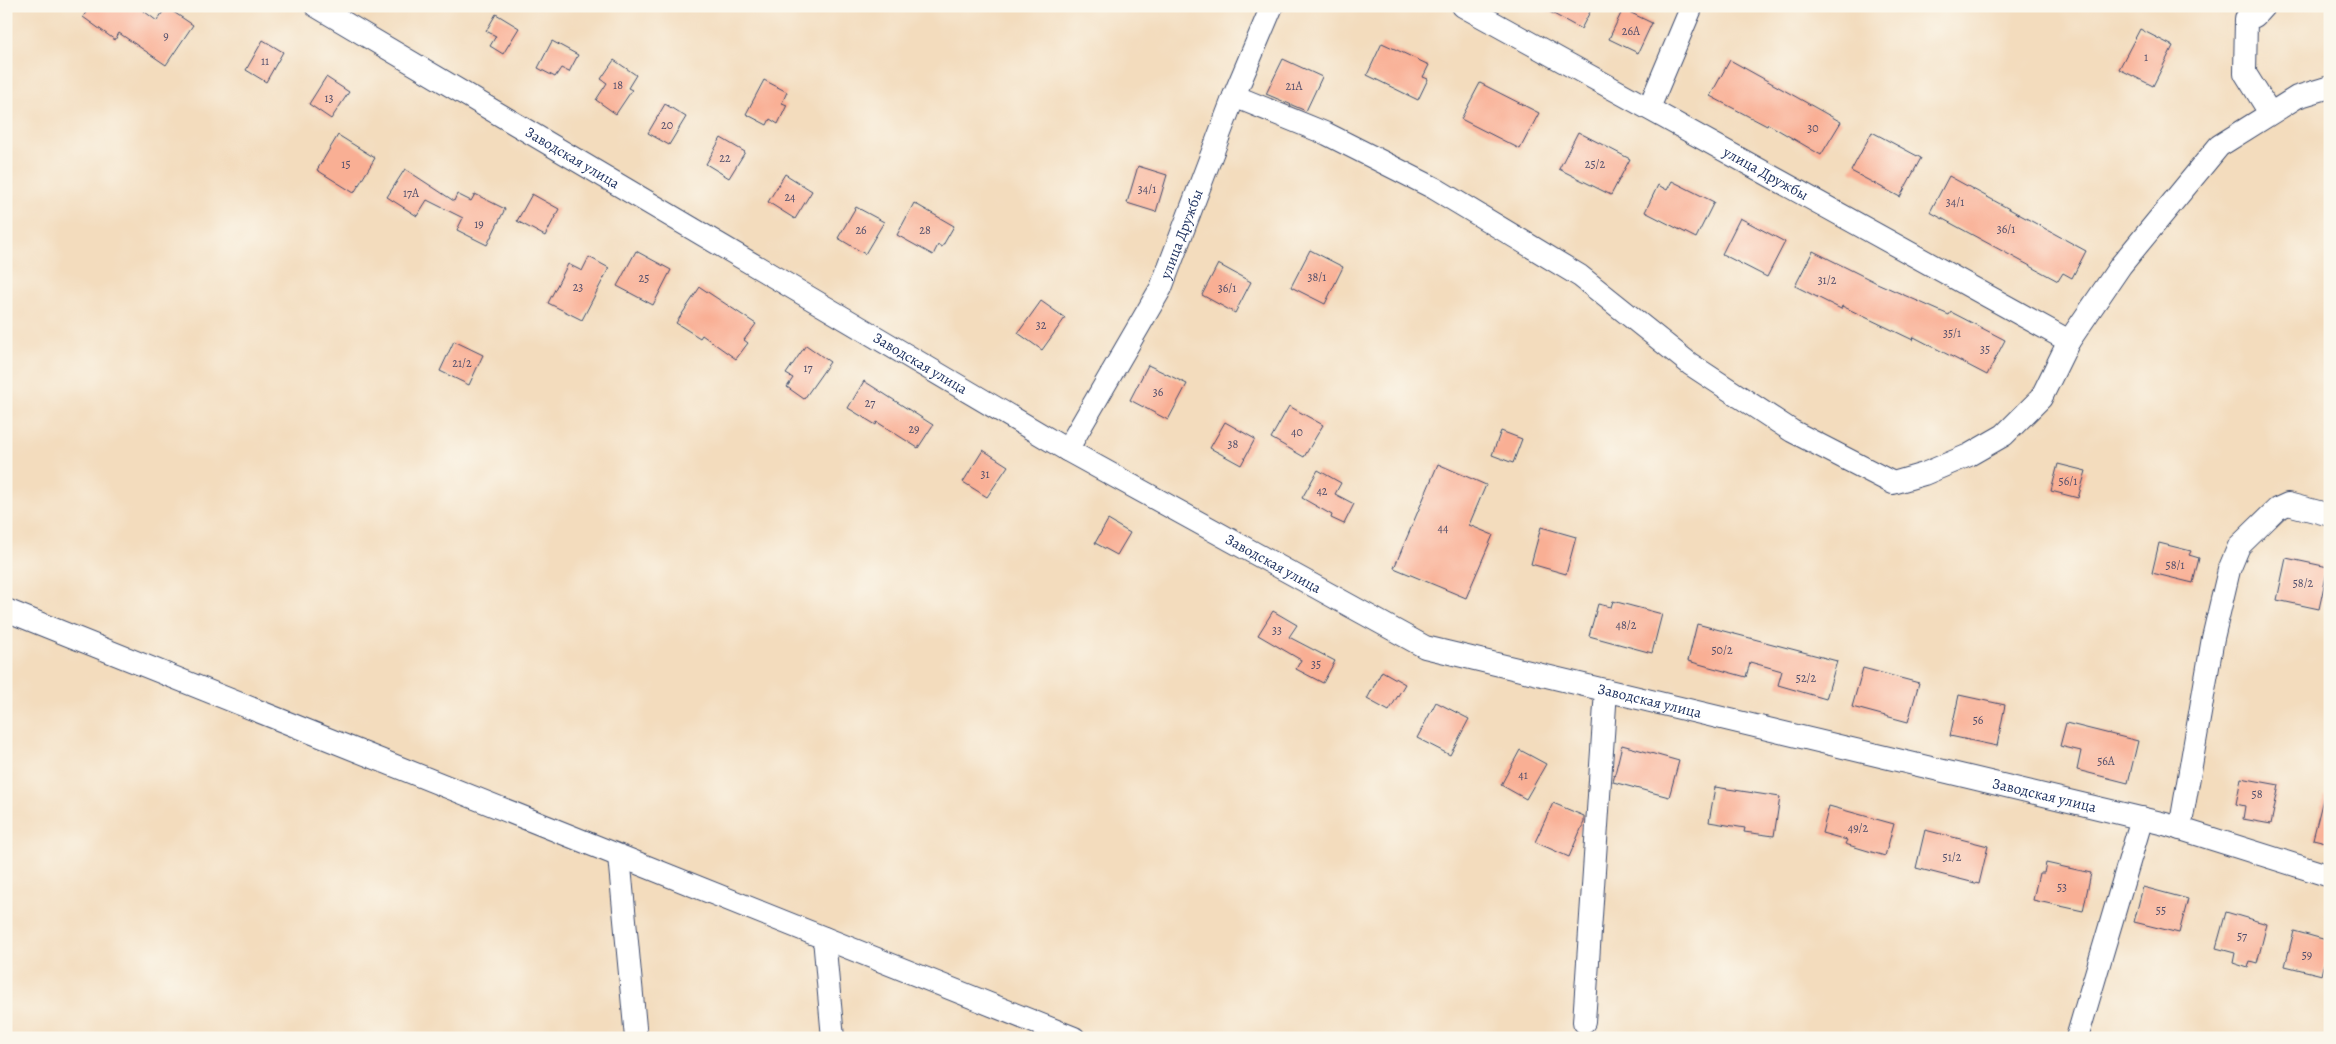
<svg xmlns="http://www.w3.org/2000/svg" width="2336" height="1044" font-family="Alegreya,serif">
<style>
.building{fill:#f9af94}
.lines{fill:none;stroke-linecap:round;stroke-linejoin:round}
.minor-casing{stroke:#3b496c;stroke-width:24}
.minor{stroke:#fff;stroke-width:22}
.labels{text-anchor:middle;stroke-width:4.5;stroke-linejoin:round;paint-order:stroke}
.number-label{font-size:12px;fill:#524f6c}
.street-label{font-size:15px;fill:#1b2f5e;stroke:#fbf7ec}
</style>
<rect width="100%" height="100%" fill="#fbf7ec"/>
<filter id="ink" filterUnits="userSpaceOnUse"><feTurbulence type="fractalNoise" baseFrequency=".02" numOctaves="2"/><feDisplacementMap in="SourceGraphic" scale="10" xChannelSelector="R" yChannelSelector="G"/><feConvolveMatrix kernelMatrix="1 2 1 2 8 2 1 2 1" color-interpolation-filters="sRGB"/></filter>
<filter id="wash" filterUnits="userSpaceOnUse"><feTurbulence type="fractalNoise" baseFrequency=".0096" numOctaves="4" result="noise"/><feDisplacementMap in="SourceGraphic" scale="20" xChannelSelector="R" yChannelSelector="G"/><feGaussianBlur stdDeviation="1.12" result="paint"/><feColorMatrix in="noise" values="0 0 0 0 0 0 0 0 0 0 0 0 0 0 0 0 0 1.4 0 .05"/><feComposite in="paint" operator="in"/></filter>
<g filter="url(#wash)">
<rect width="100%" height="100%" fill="#f3dcbd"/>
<g id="blocks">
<!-- building -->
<g class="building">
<path d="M90,6H137L157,21L166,7L193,25L166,65L119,33L115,40L83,17Z"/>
<path d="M1539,6H1593L1581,29Z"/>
<path d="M1623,9L1652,23L1638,53L1609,39Z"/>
<path d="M496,14L519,28L503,54L490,46L496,36L486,31Z"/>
<path d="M2140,29L2173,46L2153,86L2119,69Z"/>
<path d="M263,40L283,52L266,82L246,70Z"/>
<path d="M552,41L578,55L569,72L561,68L555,77L538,68Z"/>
<path d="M1382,43L1429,65L1423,77L1428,79L1418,100L1367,75Z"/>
<path d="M1283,59L1322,77L1306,111L1266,94Z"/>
<path d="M614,60L636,75L628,88L632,90L616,114L596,100L607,83L601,79Z"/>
<path d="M1730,60L1841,122L1821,155L1768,124L1767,126L1710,96Z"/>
<path d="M326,77L349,92L331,119L309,104Z"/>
<path d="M764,80L787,92L782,103L787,105L778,124L770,119L767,125L746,114Z"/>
<path d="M1480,83L1539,113L1520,149L1461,119Z"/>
<path d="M665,104L686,117L669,145L648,133Z"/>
<path d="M1578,132L1630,159L1611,195L1559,169Z"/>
<path d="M1872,132L1921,158L1900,197L1851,171Z"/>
<path d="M338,135L375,158L354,193L317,170Z"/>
<path d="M721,138L745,152L729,178L706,164Z"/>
<path d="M1138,166L1167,175L1156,212L1127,203Z"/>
<path d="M405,169L454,201L457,194L471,201L475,194L505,209L487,245L457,230L463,218L427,200L417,216L387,197Z"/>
<path d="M785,174L812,191L795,219L768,202Z"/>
<path d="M1949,176L2086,251L2072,278L2063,273L2058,281L1930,212Z"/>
<path d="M1672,181L1714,202L1696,238L1645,212L1658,185L1667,190Z"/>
<path d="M532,194L559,209L545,236L517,221Z"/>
<path d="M914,203L954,226L942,247L938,245L933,255L897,235Z"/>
<path d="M856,207L884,222L865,254L838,238Z"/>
<path d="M1740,218L1785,242L1767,277L1722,254Z"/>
<path d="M1310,250L1343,267L1325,304L1291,287Z"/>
<path d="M636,251L671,270L653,305L617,286Z"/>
<path d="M1813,251L1877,283L1949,315L1951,312L2005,340L1987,375L1914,337L1913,340L1842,306L1841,309L1795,286Z"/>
<path d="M589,257L609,268L582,320L548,303L568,264L582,271Z"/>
<path d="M1218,264L1251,282L1235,313L1202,295Z"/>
<path d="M700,287L756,324L744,340L748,343L736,359L702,335L700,338L676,323Z"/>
<path d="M1041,301L1065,318L1042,350L1018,333Z"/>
<path d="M454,341L483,355L469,385L440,371Z"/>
<path d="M806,345L830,362L804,399L787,387L793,378L786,374Z"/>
<path d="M1148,365L1187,384L1168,420L1130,400Z"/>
<path d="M864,381L933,425L918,448L877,422L876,425L848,408Z"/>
<path d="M1289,406L1323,425L1304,457L1271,438Z"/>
<path d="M1225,422L1255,439L1241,465L1210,448Z"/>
<path d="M1501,431L1522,439L1513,463L1492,455Z"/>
<path d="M983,450L1008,466L987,497L963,482Z"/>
<path d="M1438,464L1486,485L1469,525L1493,535L1466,598L1394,568Z"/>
<path d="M2058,464L2086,471L2078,498L2051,491Z"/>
<path d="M1318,470L1341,483L1335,494L1354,504L1344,524L1331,518L1332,515L1302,498Z"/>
<path d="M1108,520L1130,533L1117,555L1095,543Z"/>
<path d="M1541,527L1576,537L1566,574L1531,564Z"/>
<path d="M2159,543L2191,551L2189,555L2199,558L2193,583L2152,573Z"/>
<path d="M2286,558L2328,567L2319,609L2277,600Z"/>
<path d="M1613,601L1662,614L1652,653L1589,636L1598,604L1611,607Z"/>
<path d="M1273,611L1297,625L1289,637L1335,661L1323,683L1296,669L1301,660L1258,635Z"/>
<path d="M1697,624L1837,661L1826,699L1778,685L1782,671L1750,662L1746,677L1688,661Z"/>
<path d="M1863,668L1919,683L1908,722L1852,707Z"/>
<path d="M1382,671L1405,684L1389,711L1367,699Z"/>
<path d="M1959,695L2005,705L1997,746L1950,736Z"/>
<path d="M1436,702L1469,719L1450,755L1417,738Z"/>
<path d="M2066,723L2138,741L2128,783L2077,770L2081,751L2060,746Z"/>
<path d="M1622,745L1679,761L1669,797L1613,782Z"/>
<path d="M1520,750L1546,764L1526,799L1501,785Z"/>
<path d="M2241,778L2279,785L2271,824L2243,819L2245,806L2236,804Z"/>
<path d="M1715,787L1780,797L1774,836L1744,832L1745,828L1709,822Z"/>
<path d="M2324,795L2330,796V843L2313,839Z"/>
<path d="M1553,803L1584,816V822L1569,857L1535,842Z"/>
<path d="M1829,806L1894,824L1885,856L1845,844L1847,840L1822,833Z"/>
<path d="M1925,830L1988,846L1979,884L1916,868Z"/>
<path d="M2046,863L2091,873L2083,911L2033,900L2039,873H2044Z"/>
<path d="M2143,887L2188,899L2179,933L2134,922Z"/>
<path d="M2226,912L2267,924L2257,963L2250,961L2248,968L2233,963L2235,953L2216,948Z"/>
<path d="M2294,931L2330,941L2322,975L2285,966Z"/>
</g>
</g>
</g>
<g filter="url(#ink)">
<use href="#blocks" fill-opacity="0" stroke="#3b496c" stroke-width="1"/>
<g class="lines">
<!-- minor casing -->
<g class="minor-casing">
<g id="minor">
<path id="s1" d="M316,6L1067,450L1425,647L2165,824L2330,876"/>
<path id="s2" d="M1463,6L2069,341"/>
<path d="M2264,6L2255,16L2246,19L2245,73L2270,113"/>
<path d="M1234,96L1327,134L1434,188L1580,276L1690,364L1792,431L1893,483L1924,474L1969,455L2004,435L2041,398L2069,341L2121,265L2219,146L2297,97L2330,87"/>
<path d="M1649,108L1692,6"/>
<path id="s3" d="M1067,450L1161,288L1234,96L1272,6"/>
<path d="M6,610L1074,1038"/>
<path d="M2180,829L2213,638L2229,570L2239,546L2277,509L2288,504L2330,515"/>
<path d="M619,856L636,1038"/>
<path d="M824,938L833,1038"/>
<path d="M1584,1022L1606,690"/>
<path d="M2077,1038L2142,818"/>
</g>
</g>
<!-- minor -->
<use href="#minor" class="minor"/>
</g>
</g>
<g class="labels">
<!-- number labels -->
<g class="number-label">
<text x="1631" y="35">26А</text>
<text x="166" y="40">9</text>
<text x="2146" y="61">1</text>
<text x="265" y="65">11</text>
<text x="618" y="89">18</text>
<text x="1294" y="90">21А</text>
<text x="329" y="102">13</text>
<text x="667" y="129">20</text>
<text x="1813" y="132">30</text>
<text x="725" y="162">22</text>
<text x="346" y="168">15</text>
<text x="1595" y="168">25/2</text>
<text x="1147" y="193">34/1</text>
<text x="411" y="197">17А</text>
<text x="790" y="201">24</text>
<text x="1955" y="206">34/1</text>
<text x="479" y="228">19</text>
<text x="2006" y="233">36/1</text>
<text x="861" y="234">26</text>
<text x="925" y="234">28</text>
<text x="1317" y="281">38/1</text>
<text x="644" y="282">25</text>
<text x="1827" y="284">31/2</text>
<text x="578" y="291">23</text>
<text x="1227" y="292">36/1</text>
<text x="1041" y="329">32</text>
<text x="1952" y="337">35/1</text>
<text x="1985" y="353">35</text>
<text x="462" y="367">21/2</text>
<text x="808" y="372">17</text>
<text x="1158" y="396">36</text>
<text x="870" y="407">27</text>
<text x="914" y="433">29</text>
<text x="1297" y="436">40</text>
<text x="1233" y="448">38</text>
<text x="985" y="478">31</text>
<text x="2068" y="485">56/1</text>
<text x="1322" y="495">42</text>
<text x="1443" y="532">44</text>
<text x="2175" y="569">58/1</text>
<text x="2303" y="587">58/2</text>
<text x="1626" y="629">48/2</text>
<text x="1277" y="634">33</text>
<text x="1722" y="654">50/2</text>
<text x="1316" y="668">35</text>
<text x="1806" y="682">52/2</text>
<text x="1978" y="724">56</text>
<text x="2106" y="765">56А</text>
<text x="1523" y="779">41</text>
<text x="2257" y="798">58</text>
<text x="1858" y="832">49/2</text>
<text x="1952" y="861">51/2</text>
<text x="2062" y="891">53</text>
<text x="2161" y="914">55</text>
<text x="2242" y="940">57</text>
<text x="2307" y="959">59</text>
</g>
<!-- street labels -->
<g class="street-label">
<text dy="5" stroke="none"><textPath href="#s1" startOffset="298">Заводская улица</textPath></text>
<text dy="5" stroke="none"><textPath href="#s2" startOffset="346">улица Дружбы</textPath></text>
<text dy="5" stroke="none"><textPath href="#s3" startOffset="245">улица Дружбы</textPath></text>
<text dy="5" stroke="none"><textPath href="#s1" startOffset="702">Заводская улица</textPath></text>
<text dy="5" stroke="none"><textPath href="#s1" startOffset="1108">Заводская улица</textPath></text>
<text dy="5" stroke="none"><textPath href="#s1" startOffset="1512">Заводская улица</textPath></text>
<text dy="5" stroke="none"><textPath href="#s1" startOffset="1918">Заводская улица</textPath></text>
</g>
</g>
<!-- margin -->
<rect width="2336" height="1044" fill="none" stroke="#fbf7ec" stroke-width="25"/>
</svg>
